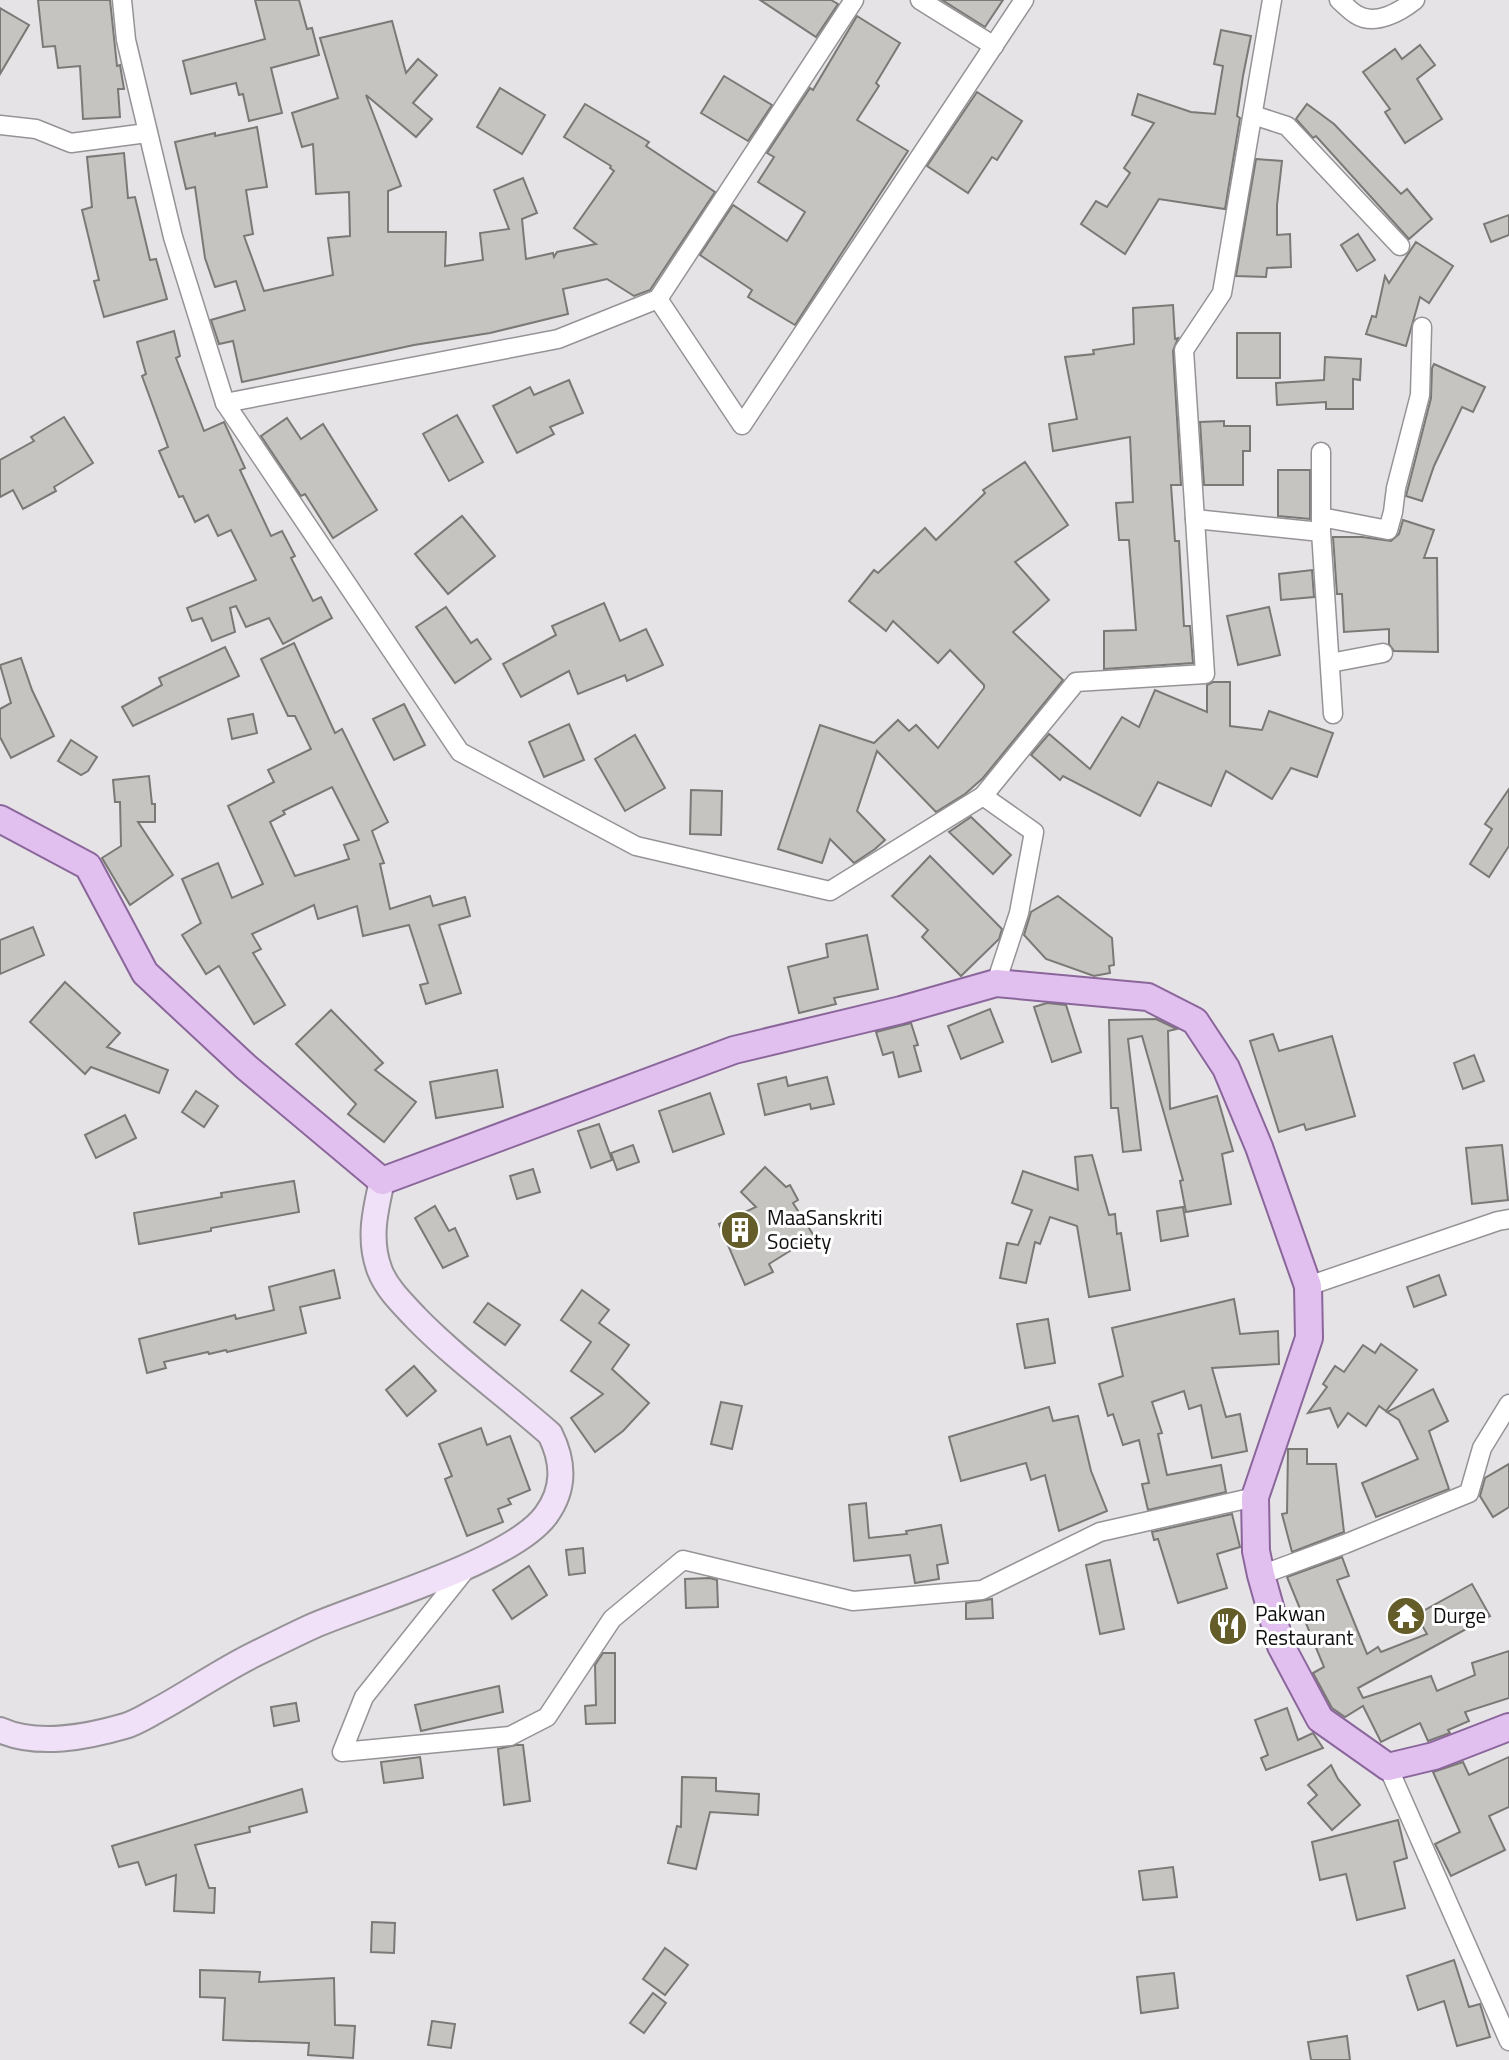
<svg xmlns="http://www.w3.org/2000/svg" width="1509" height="2060" font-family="'Titillium Web',sans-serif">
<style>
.building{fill:#c5c4c0;stroke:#7a7975;stroke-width:2;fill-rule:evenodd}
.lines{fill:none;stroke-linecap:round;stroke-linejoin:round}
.street-casing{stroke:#969397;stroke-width:21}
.secondary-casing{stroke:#969397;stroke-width:28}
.primary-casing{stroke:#8a669b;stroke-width:30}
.street{stroke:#fff;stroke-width:18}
.secondary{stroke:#f0e0f8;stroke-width:24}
.primary{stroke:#e1c0f0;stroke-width:26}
.labels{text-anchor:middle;stroke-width:6;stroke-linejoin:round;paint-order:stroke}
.poi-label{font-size:21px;fill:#0f0e0f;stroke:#fff;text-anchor:start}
</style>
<rect width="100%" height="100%" fill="#e6e3e7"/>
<!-- building -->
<g class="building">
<path d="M38,0H110L117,66L120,65L124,89H118L120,117L83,119L80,66L58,68L55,46L43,47Z"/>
<path d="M255,0H299L307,29L312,28L319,55L271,68L282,113L249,121L243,94L239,95L236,83L191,94L183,61L265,39Z"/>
<path d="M760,0H831L838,4L816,37Z"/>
<path d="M942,0H1003L985,27Z"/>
<path d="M0,8L29,25L0,74Z"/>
<path d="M857,16L900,43L876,83L879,86L857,120L908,151L795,325L748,297L752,290L700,255L733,205L787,241L805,212L758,182L774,157L767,153L810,88L813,90Z"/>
<path d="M392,21L406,73L418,59L437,75L413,103L432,119L416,137L366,95L401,186L388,191V232H446L445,266L483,260L480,233L509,229L494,190L523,178L537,213L522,219L526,259L553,253L554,257L557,252L596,244L574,228L614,171L610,168L611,166L564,137L585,104L649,142L646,146L715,192L650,290L634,296L607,279L563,289L568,314L490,333L414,345L242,382L233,341L219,344L211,320L245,310L236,281L215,287L205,258L195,187L186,189L175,142L215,133V136L257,127L267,187L246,190L253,234L244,236L264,291L333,275L328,238L350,236L349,192L316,194L313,144L302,147L292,113L338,98L320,38Z"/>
<path d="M1221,30L1251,36L1243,76L1237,116L1240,118L1225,209L1159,199L1125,254L1081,224L1096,201L1107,207L1130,173L1124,168L1154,123L1132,115L1138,94L1191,112L1215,114L1223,66L1214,64Z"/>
<path d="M1420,45L1435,65L1417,79L1442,119L1405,143L1385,112L1390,109L1363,72L1395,49L1402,59Z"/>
<path d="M724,76L772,105L748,141L701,113Z"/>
<path d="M500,88L545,115L522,154L477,127Z"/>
<path d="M977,92L1022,121L997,160L992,157L968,193L927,166Z"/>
<path d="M1307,104L1334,124L1401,194L1407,189L1432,219L1409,239L1316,136L1313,138L1296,119Z"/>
<path d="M124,153L128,198L135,197L150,260L156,259L167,299L104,317L94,281L99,280L82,210L92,207L87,157Z"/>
<path d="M1256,159L1282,161L1277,205V235L1290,234L1291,267L1267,268L1266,277L1236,276Z"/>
<path d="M1509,215V235L1491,242L1484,224Z"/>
<path d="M1358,234L1375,260L1357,271L1341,245Z"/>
<path d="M1416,242L1453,266L1429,303L1420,297L1406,346L1366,334L1372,316L1376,317L1385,276L1389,283Z"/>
<path d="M1173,305L1175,339L1178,338L1173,351L1181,485H1171L1175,541H1179L1184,626H1190L1193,663L1104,669V631L1136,630L1129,540H1119L1116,503L1133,502L1130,437L1053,451L1049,424L1077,419L1065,357L1094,354L1093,350L1134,344L1133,308Z"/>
<path d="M174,331L180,356L176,358L204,431L224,422L245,468L240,470L271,536L282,531L295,556L291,558L313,601L321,597L332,618L283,644L269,618L246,627L236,606L230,608L235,632L212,641L202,618L192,621L187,608L256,580L231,530L218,536L208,515L195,522L183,496L179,497L159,451L168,447L142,376L146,374L137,342Z"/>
<rect x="1237" y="333" width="43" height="45"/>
<path d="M1325,357L1361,359L1360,380L1353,379V409H1326V402L1277,405L1276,383L1324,380Z"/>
<path d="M1434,364L1485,387L1473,412L1462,407L1434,466L1422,501L1406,496L1431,398L1432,368Z"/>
<path d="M569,380L583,413L550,427L554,434L517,453L493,406L530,387L534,395Z"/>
<path d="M457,415L483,462L449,481L423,434Z"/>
<path d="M64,417L93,463L54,487L56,491L23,509L13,490L0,497V460L34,441L31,437Z"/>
<path d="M287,418L301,439L323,424L377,510L333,538L305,494L301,496L261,436Z"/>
<path d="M1224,421V426H1250V451H1243V485H1204L1200,422Z"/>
<path d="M1025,462L1068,525L1015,562L1049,600L1013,632L1063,680L983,778L965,794L936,812L877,751L857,811L885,840L875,849L854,863L830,839L822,863L778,849L820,725L874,743L898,720L909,731L916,725L938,748L984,688V685L950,650L938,663L893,621L886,631L849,601L874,570L878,573L925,528L936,540L985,493L983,490Z"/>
<path d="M1278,470H1310V519L1278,516Z"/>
<path d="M462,516L495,556L448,594L415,554Z"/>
<path d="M1403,520L1434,530L1424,558H1437L1438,652L1394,651L1389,644V629L1344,632L1342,594H1337L1333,537H1362L1391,541L1399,534Z"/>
<path d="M1312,570L1314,597L1281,600L1279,574Z"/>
<path d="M604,603L620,641L646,629L663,665L627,681L625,675L578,694L569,671L521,697L503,664L556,635L552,626Z"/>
<path d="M446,607L471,643L477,639L491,659L455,683L416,627Z"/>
<path d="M1269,607L1280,655L1238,665L1227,616Z"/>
<path d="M294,643L335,733L342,729L388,822L372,831L384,863L380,864L390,909L430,896L433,906L465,897L470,916L439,925L461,993L426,1004L420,985L428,983L409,925L363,936L357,906L318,919L314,905L252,934L261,949L253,953L285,1005L254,1024L219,966L206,974L182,935L201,923L182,879L218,863L232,898L263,884L228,806L274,782L268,770L311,749L295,716H288L261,659ZM332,787L359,840L344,845L349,859L295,876L270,822L285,814L283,811Z"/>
<path d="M225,647L239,676L133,726L122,707L162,685L159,678Z"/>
<path d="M21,658L32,690L54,736L11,758L0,737V709L11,703L0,665Z"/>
<path d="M1213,682H1230V726L1262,730L1269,711L1333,733L1317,777L1291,768L1272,799L1226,771L1211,806L1158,782L1140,816L1063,776L1060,780L1031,755L1049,734L1090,769L1122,717L1139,727L1155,690L1207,712V685Z"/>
<path d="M404,704L425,745L394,760L373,719Z"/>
<path d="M253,714L257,733L232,739L228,719Z"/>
<path d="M569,724L584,760L544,777L529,742Z"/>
<path d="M635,735L665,788L625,811L595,759Z"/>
<path d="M71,740L97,757L88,771L81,775L58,761Z"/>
<path d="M149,776L152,804H155V822H138L173,875L130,905L102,858L121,846L120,802H115L113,780Z"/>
<path d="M1509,789V846L1489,877L1470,864L1492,829L1485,824Z"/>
<path d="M691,790L722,791L721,835L690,834Z"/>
<path d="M971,817L1011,855L993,874L949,832Z"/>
<path d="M930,856L1002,929L999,939L961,976L922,937L928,930L892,896Z"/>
<path d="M1058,896L1112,938L1114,965L1109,966L1110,973L1094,976L1046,959L1024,935L1031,912Z"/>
<path d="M33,927L44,955L0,974V940Z"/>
<path d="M867,935L878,989L834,998L836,1004L799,1013L788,967L828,957L826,944Z"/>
<path d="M65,982L120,1033L107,1047L168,1070L159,1093L91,1067L85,1074L30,1022Z"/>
<path d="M1047,1003L1066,1005L1081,1052L1052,1062L1034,1007Z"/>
<path d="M990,1009L1003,1042L961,1059L948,1026Z"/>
<path d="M331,1010L383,1063L375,1070L416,1102L384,1142L348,1114L356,1104L296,1044Z"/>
<path d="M1156,1019L1177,1029L1168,1031L1170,1109L1217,1096L1233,1151L1222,1154L1231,1204L1186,1212L1180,1181L1183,1180L1142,1036L1128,1039L1141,1150L1123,1152L1118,1108H1111L1109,1020Z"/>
<path d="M911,1023L918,1045L914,1046L921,1071L899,1077L893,1052L883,1055L876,1032Z"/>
<path d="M1273,1034L1279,1051L1332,1036L1355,1116L1306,1130L1304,1124L1279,1132L1250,1041Z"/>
<path d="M1474,1055L1484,1081L1463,1089L1454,1063Z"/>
<path d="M497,1070L503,1107L436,1118L430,1082Z"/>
<path d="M786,1077L788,1086L827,1077L834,1104L811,1109L810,1104L765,1115L758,1084Z"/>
<path d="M196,1091L218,1106L204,1127L182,1112Z"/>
<path d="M710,1093L724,1134L673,1152L659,1111Z"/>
<path d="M125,1115L136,1138L96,1158L85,1135Z"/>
<path d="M599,1124L612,1160L591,1168L578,1131Z"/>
<path d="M633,1145L639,1162L617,1170L611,1153Z"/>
<path d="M1502,1145L1508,1200L1472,1204L1466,1148Z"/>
<path d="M1092,1155L1109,1215L1115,1214L1117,1234L1121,1233L1130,1290L1089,1297L1077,1226L1050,1217L1040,1244L1035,1242L1026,1283L1000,1278L1007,1243L1018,1245L1032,1210L1012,1203L1023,1171L1078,1190L1075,1157Z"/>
<path d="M765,1167L786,1187L790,1185L798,1200L793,1203L814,1236L769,1264L773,1272L745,1285L719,1224L756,1207L741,1192Z"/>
<path d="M533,1169L540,1192L517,1199L510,1176Z"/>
<path d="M294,1181L299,1212L211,1228V1231L139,1244L134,1213L222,1197L221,1193Z"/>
<path d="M435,1206L449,1231L455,1228L468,1256L443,1268L415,1218Z"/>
<path d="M1183,1207L1188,1236L1161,1241L1157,1211Z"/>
<path d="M334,1270L340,1298L300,1307L306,1333L227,1352L226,1350L209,1354L208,1352L164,1362L166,1368L147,1373L139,1339L235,1315L236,1319L274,1310L269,1287Z"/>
<path d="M1439,1275L1446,1295L1414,1307L1407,1287Z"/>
<path d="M582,1290L609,1310L599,1323L629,1345L612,1369L649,1403L623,1431L595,1452L571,1418L603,1394L571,1371L591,1342L561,1320Z"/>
<path d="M1234,1299L1240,1334L1278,1331L1279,1364L1212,1368L1226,1417L1240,1414L1247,1451L1212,1458L1201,1405L1189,1409L1184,1391L1152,1402L1162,1433L1158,1434L1167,1475L1221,1465L1226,1492L1148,1510L1142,1484L1149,1483L1139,1440L1123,1445L1113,1414L1108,1416L1099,1384L1123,1376L1112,1328Z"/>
<path d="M488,1303L520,1325L505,1345L474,1322Z"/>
<path d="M1048,1319L1055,1363L1025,1368L1017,1324Z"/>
<path d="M1381,1344L1417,1370L1386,1411L1379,1406L1366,1426L1348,1413L1338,1427L1330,1408L1308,1413L1327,1387L1323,1384L1335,1366L1344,1372L1363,1345L1375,1353Z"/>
<path d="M414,1366L436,1391L407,1416L386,1390Z"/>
<path d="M1433,1389L1448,1421L1429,1431L1449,1489L1376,1517L1362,1483L1418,1459L1399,1420L1387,1412Z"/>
<path d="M721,1402L742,1406L732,1449L711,1444Z"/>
<path d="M1049,1407L1053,1421L1078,1416L1091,1471L1107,1511L1059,1531L1045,1475L1031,1480L1026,1463L961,1481L949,1437Z"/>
<path d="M481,1428L487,1445L510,1436L530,1490L508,1499L511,1504L498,1509L503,1522L467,1536L445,1479L452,1476L439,1444Z"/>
<path d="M1288,1449H1307V1464H1336L1344,1532L1292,1552L1282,1514L1287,1513Z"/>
<path d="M1509,1464V1507L1493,1517L1480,1496L1485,1478Z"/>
<path d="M866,1503L869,1538L907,1534L906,1531L941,1525L948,1563L937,1565L939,1579L915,1583L910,1555L854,1561L849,1505Z"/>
<path d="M1232,1514L1240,1547L1217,1554L1227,1588L1178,1603L1158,1539L1154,1540L1152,1532Z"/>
<path d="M583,1548L585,1573L569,1575L566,1550Z"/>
<path d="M1342,1557L1349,1576L1337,1580L1367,1654L1378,1647L1381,1652L1427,1634L1416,1615L1472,1584L1490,1616L1358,1688L1363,1698L1431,1676L1437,1691L1475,1675L1472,1663L1509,1651V1698L1465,1712L1469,1721L1448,1730L1450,1733L1428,1741L1420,1723L1381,1742L1363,1706L1345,1717L1332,1708L1313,1673L1324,1667L1287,1577Z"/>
<path d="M1110,1560L1124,1629L1100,1634L1086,1565Z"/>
<path d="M529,1566L547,1595L512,1619L493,1590Z"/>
<path d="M710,1578L717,1580L718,1607L686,1608L685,1579Z"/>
<path d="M992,1599L993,1618L966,1619V1603Z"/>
<path d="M603,1653H615V1723L586,1724L585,1706L596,1705L595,1665Z"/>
<path d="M499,1686L503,1712L421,1731L415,1705Z"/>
<path d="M296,1703L299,1721L274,1726L271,1707Z"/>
<path d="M1287,1708L1298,1740L1313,1733L1323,1748L1266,1770L1261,1758L1268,1755L1255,1720Z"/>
<path d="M516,1745H523L530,1801L504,1805L498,1749Z"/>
<path d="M420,1757L423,1778L384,1783L381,1762Z"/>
<path d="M1509,1757V1807L1489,1816L1505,1850L1451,1876L1435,1844L1460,1832L1433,1772L1463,1762L1469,1775Z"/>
<path d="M1331,1765L1338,1779L1360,1805L1332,1830L1308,1803L1317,1795L1308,1785Z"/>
<path d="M682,1777L716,1778V1791L759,1794L758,1815L710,1812L696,1869L668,1863L677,1826L681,1827Z"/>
<path d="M302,1789L307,1812L249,1827L250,1832L195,1845L209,1888H215L214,1913L174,1911L176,1875L146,1885L138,1862L119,1867L112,1846Z"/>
<path d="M1398,1820L1407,1858L1394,1862L1405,1908L1357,1920L1346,1874L1320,1880L1312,1842Z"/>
<path d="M1173,1867L1177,1897L1143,1900L1139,1871Z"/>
<path d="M372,1922L395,1923L394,1953L371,1952Z"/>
<path d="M665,1948L688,1965L665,1995L643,1979Z"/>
<path d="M1454,1960L1469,2007L1480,2004L1490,2037L1457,2046L1444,2001L1418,2010L1407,1976Z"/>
<path d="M200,1970L260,1972L259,1982L334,1978L335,2025L355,2026L353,2058L308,2055L309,2043L223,2040L225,1998L200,1997Z"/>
<path d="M1174,1973L1178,2008L1141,2013L1137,1977Z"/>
<path d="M653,1993L666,2003L644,2033L630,2023Z"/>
<path d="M432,2021L455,2024L451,2048L428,2045Z"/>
<path d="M1347,2036L1350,2060H1311L1308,2042Z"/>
</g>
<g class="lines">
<!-- street casing -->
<g class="street-casing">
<g id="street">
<path d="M122,0L126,40L173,237L225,403L460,752L636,846L830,891L983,796L1076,682L1205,674L1184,350L1222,293L1272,0"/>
<path d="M920,0L994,46"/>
<path d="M1339,0C1345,5 1351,12 1357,15C1375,26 1400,12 1415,0"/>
<path d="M1253,115L1287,126L1400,246"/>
<path d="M0,125L36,129L71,143L147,133"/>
<path d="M658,299L742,425L1024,0"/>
<path d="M225,403L558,339L658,299L854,0"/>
<path d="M1321,452V529"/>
<path d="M1321,517L1388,530L1393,512L1396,488L1420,395L1422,327"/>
<path d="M1195,519L1321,532L1333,714"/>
<path d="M1330,663L1383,653"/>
<path d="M983,796L1034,832L1019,913L996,983"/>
<path d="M1308,1286L1498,1221L1509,1219"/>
<path d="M467,1568L364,1697L342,1752L510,1736L547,1717L612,1619L683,1560L853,1601L982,1590L1100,1532L1255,1497"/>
<path d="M1261,1575L1345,1544L1469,1493L1482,1448L1509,1404"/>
<path d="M1388,1767L1509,2041"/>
</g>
</g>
<!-- secondary casing -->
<g class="secondary-casing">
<path id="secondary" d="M0,1730C38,1747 87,1737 125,1726C135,1723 145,1717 154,1712C188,1694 220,1671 255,1654C274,1645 293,1635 313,1626C368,1602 513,1561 546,1515C565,1489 564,1462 550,1434C506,1395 458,1361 416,1318C403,1304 387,1289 380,1271C368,1241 375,1211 382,1181"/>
</g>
<!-- primary casing -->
<g class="primary-casing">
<path id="primary" d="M0,819L88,866L145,973L246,1067L382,1181L734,1050L901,1010L996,983L1148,997L1195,1021L1226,1068L1259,1147L1308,1286L1309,1338L1255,1497L1256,1551L1261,1575L1281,1646L1320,1719L1388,1767L1434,1756L1509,1727"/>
</g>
<!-- street -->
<use href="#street" class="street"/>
<!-- secondary -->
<use href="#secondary" class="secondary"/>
<!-- primary -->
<use href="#primary" class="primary"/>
</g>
<!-- icons -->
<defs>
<g id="building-disc" transform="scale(2.0125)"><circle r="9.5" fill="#645c29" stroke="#fff"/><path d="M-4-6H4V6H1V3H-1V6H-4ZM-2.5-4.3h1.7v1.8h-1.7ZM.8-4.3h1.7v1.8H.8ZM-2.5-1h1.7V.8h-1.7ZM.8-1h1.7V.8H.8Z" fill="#fff"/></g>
<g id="temple-disc" transform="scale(2.0125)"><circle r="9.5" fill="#645c29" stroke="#fff"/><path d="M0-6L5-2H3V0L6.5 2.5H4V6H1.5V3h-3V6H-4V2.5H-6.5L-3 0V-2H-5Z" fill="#fff"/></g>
<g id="restaurant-disc" transform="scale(2.0125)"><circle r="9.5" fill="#645c29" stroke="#fff"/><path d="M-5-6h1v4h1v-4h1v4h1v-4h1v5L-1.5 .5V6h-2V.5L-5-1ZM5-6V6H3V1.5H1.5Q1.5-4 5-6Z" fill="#fff"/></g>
</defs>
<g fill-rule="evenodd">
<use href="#building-disc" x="740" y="1230"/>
<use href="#temple-disc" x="1406" y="1616"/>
<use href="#restaurant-disc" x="1228" y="1626"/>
</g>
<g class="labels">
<!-- poi labels -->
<g class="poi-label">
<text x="767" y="1225">MaaSanskriti<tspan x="767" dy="24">Society</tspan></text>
<text x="1255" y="1621">Pakwan<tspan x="1255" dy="24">Restaurant</tspan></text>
<text x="1433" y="1623">Durge</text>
</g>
</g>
</svg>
